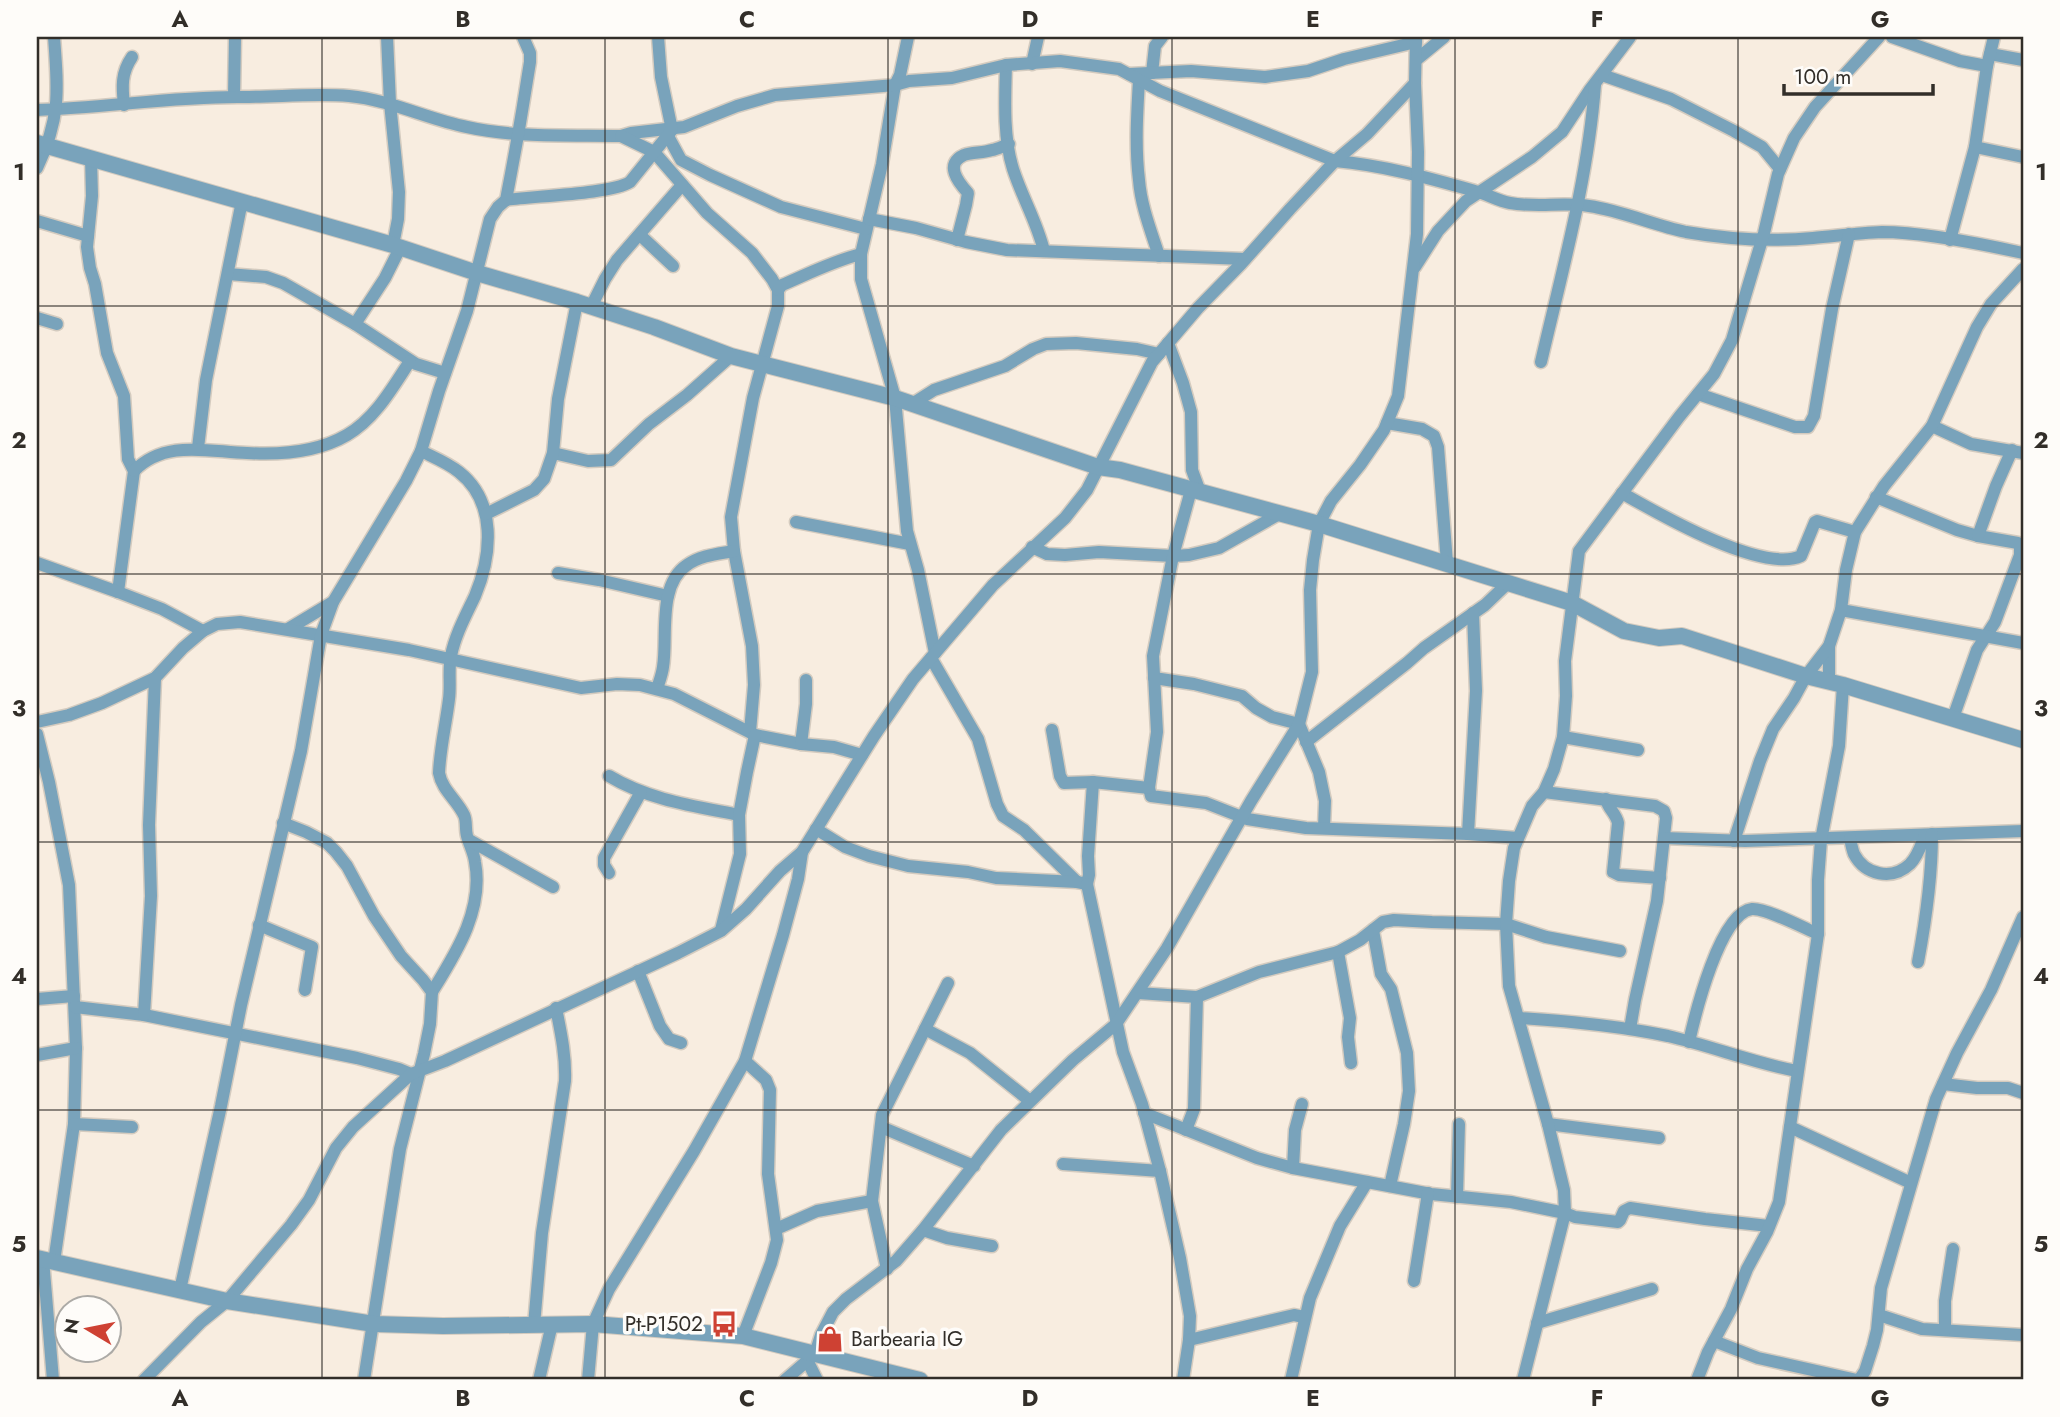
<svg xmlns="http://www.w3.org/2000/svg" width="2060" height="1417" font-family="Jost,sans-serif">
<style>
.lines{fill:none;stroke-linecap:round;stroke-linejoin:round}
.minor-casing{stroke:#d4cbbf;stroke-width:15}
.tertiary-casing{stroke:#d4cbbf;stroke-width:18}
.minor{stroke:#79a3bb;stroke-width:12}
.tertiary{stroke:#79a3bb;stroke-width:16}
.grid{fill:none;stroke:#322e29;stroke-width:2;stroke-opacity:0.55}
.labels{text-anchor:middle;stroke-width:7;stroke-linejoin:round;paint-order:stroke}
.poi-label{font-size:21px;fill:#322e29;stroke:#fefcf9;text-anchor:end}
.neatline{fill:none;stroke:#322e29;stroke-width:2.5}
.grid-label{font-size:23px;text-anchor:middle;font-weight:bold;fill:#322e29}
</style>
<rect width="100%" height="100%" fill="#f8ede0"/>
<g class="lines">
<!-- minor casing -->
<g class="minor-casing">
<g id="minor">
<path d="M387,37L390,103L399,192L398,219L393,245"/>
<path d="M908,37L900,75L895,85L882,164L861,254V279L895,398L907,531L918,570L935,653"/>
<path d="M1892,37L1960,61L1987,66"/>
<path d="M1990,54L2023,60"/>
<path d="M1416,60L1444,37"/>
<path d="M1032,64L1038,37"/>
<path d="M1006,65C1005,99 1003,137 1013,169C1022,197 1037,222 1044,251"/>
<path d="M1152,73L1155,46L1162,37"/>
<path d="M1129,74L1191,71L1265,77L1308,71L1344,59L1416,42"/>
<path d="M1602,75L1671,99L1734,131L1762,147L1780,169"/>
<path d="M1139,80C1137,114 1135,147 1139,180C1141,206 1151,231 1159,256"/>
<path d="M234,96L235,37"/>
<path d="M124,105C122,87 121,73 132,57"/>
<path d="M37,110C105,108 175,96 243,97C279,97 314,93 349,96C391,100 427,119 467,127C517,138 570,135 621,136L631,133L684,127L737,106L775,95L895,85L909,81L952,78L1006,65L1060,61L1119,69L1160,91L1335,161C1382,165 1429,178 1475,191C1487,194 1498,201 1510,203C1536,208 1563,202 1589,206C1623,211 1653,225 1686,232C1727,239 1772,242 1813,238C1836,236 1859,233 1882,232C1923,232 1982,244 2023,253"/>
<path d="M621,136L654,152L707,213L752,253L772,279L778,290V306L753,398L731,517L734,551L752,646L754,685L750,732"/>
<path d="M668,136L681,160L710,175L781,207L866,229"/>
<path d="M1975,147L2023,157"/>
<path d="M91,158L92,196L87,247L90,268L95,284L107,353L124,396L128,459L134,471L118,592"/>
<path d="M37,168C61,118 58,90 54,37"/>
<path d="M506,200C532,196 612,194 630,182L672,130L661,77L658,37"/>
<path d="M869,219L916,228L966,242L1007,250L1245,259"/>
<path d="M37,221L88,236"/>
<path d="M640,235L673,266"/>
<path d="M957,240L966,205L968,193C958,182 944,164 964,155C972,152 983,153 992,150C998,149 1003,146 1009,144"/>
<path d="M1950,240L1975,147L1987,66L1994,37"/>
<path d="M1415,267L1438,231L1466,201L1532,157L1562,132L1589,91L1630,37"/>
<path d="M228,274L266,277L283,283L355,324L416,364L445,373"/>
<path d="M778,290L782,285C808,274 833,261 861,254"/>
<path d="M591,307L605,279L617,260L682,185"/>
<path d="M37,318L57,324"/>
<path d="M355,324L385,278L400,248"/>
<path d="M1168,343L1183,383L1191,412L1192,470L1200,492"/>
<path d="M1541,362C1562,271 1588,179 1595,85"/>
<path d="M1698,394L1795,427H1808L1814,416L1832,309L1849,234"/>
<path d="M912,404L934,390L1005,366L1033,349L1046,344L1076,343L1137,349L1159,354"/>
<path d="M1387,423L1422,429L1434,436L1438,447L1447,563"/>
<path d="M1932,426L1971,444L2023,453"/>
<path d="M198,448L206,380L242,201"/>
<path d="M421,451C433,457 448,463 459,472C497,502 492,555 475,596C466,615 455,635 451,656C448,669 451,685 449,699C446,724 440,748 439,773C442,790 457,800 464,815C467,821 465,829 467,836C469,844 474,853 475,862C484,910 456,953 432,992"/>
<path d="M553,453L588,461L611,460L649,424L687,395L731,356"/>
<path d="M134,471C165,439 209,452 247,453C281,455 318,452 347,435C375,419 393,387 410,361"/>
<path d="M1622,493C1657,513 1762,574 1801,556L1815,522L1817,521L1855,532"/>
<path d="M1876,497L1957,530L1978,536L2018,543L2020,548V555L1995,622L1977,650L1953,718"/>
<path d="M486,514L534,490L544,479L553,453L558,399L577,302"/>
<path d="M796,522L910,544"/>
<path d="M1978,536L1996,486L2012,450"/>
<path d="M1032,547L1047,554L1065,555L1099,552L1173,556L1189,555L1219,548L1281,513"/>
<path d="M37,563L118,592L162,609L203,631"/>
<path d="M558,573L599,580L668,596"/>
<path d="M1841,610L2023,643"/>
<path d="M288,629L333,602"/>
<path d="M1829,646V682"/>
<path d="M931,658L978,739L997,804L1003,816L1024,830L1077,882"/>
<path d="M1154,678L1194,684L1242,696L1256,708L1272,717L1299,724L1319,772L1325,801L1324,828"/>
<path d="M657,689C659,682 662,675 663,667C668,637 657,585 687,565C701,555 718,554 734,551"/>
<path d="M37,722L69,715L102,703L155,678L183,648L203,631L217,624L240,622L409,650L581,688L617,684L640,685L674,694L755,735L801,744L834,747L862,755"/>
<path d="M1052,730L1060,776L1064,783L1093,782"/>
<path d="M37,734L49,782L69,885L76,1048L74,1124L54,1262"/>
<path d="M1563,737L1638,750"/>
<path d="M1306,742L1407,663L1424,648L1485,605L1508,583"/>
<path d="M801,744L806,704V680"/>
<path d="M609,776C649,800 694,806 739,815"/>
<path d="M1149,788L1151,796L1206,803L1247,819L1306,828L1468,834L1518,838"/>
<path d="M1544,792L1655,806L1664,811L1666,818L1657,901L1635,1000L1630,1029"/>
<path d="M1606,799C1608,809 1616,813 1618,823L1613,872L1619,875L1660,878"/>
<path d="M283,823L306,832L327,843L336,852L347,866L374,916L401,956L423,980L432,992L430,1024L424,1054L400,1149L364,1380"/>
<path d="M816,829L845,847L869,856L908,866L968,872L996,878L1077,882L1087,884L1089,875L1088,856L1093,782L1149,788L1157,732L1153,656L1173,556L1191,490"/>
<path d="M1468,834L1476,691L1473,613"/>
<path d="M1664,838L1745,841L2023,831"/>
<path d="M1850,838C1851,843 1852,849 1854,854C1865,875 1892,881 1910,864C1918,856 1921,845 1925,835"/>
<path d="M469,840L553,887"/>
<path d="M1734,841L1760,761L1773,729L1794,698L1806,676L1829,646L1841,610L1846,570L1855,532L1884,486L1932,426L1977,327L1991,304L2023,269"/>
<path d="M609,873L604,865V858L641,792"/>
<path d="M1087,884L1123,1052L1142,1104L1160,1171L1180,1258L1190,1316L1189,1340L1183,1380"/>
<path d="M259,925L312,947L305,990"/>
<path d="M721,930L740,854L739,815L747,772L755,735"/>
<path d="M1373,930L1381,974L1391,989L1407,1053L1409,1091L1404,1124L1390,1186"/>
<path d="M1338,952L1350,1018L1348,1037L1351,1063"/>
<path d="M1918,962C1926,919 1932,878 1932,834"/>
<path d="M638,971L660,1026L669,1039L681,1043"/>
<path d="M1138,993L1197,997L1259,972L1338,952L1360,940L1383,922L1394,920L1432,922L1506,924L1546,937L1620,951"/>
<path d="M37,999L74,996"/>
<path d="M75,1007L144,1015L357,1058L399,1069L411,1074"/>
<path d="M144,1015L151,896L149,825L155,678"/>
<path d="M1519,1018C1569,1021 1619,1026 1668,1036C1712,1046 1753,1063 1797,1071"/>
<path d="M925,1029L970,1053L1030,1101"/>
<path d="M1689,1042C1695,1015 1720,912 1752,909C1766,908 1804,928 1818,934"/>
<path d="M37,1055L76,1048"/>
<path d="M1943,1084L1977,1088H2008L2023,1093"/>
<path d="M1144,1113L1257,1158L1293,1168L1431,1194L1511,1202L1565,1213L1575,1217L1618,1222L1620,1220L1624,1211L1630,1208L1705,1219L1769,1226"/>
<path d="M74,1124L132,1127"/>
<path d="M1548,1124L1659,1138"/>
<path d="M881,1127L974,1166"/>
<path d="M1790,1127L1911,1183"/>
<path d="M1186,1130L1194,1109L1197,997"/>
<path d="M1063,1164L1160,1171"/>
<path d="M1293,1168L1295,1130L1302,1104"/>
<path d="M1457,1197L1459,1124"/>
<path d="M776,1229L817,1211L872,1201"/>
<path d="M923,1230L947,1238L992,1246"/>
<path d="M43,1259L53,1380"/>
<path d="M887,1269L872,1201L882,1115L948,983"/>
<path d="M1414,1281L1428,1193"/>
<path d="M180,1290L221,1106L241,1005L301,751L321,635L333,602L406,481L421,451L439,391L467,311L490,219L498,207L506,200C515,154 523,108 530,62V53L523,37"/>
<path d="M1879,1315L1922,1329L2023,1335"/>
<path d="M1537,1323L1652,1289"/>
<path d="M534,1325L542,1233L565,1081C566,1056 561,1033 556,1008"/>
<path d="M1945,1330V1301L1953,1249"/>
<path d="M743,1336L771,1263L777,1240L768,1174L770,1090L766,1080L745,1061"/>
<path d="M1189,1340L1294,1315L1304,1317"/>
<path d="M1714,1341L1758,1358L1857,1380"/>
<path d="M808,1362L817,1380"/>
<path d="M144,1380L201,1322L227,1301L291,1225L309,1200L336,1148L353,1127L411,1074L445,1061L678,953L721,931L746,909L780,871L802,852L874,736L913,679L993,585L1065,518L1087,490L1152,362L1198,308L1241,264L1290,209L1335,161L1367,134L1415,83"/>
<path d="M539,1380L552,1324"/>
<path d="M588,1380L593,1324L609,1289L694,1151L745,1061L783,935L798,879L802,852"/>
<path d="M785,1380L815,1354L821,1335L833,1312L846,1299L896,1261L923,1230L1001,1130L1073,1060L1116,1024L1167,948L1251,801L1299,724L1312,672L1310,590L1313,560L1319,524L1331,501L1360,465L1384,430L1398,396L1417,234L1418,152L1415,83L1416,37"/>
<path d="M1291,1380L1310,1298L1340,1226L1367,1182"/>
<path d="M1523,1380L1565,1213L1564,1190L1548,1124L1509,986L1506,924L1509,881L1514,848L1532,806L1544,792L1554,769L1563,737L1566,696L1565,661L1579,551L1679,417L1714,374L1732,340L1764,233L1778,174L1794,138L1815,107L1879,37"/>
<path d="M1697,1380L1708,1352L1731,1309L1747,1269L1767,1232L1779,1202L1818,934V880L1821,840L1839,746L1843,685"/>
<path d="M1859,1380L1865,1371L1873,1346L1877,1330L1881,1288L1936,1099L1957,1053L1991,990L2023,917"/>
</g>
</g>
<!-- tertiary casing -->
<g class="tertiary-casing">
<g id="tertiary">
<path d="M37,143L393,245L477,273L577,302L654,327L731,356L895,398L1098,467L1120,470L1319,524L1572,603L1624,631L1659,638L1682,636L1806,676L1843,685L2023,740"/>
<path d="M37,1258L227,1301L374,1324L443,1326L593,1324L743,1336L920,1380"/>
</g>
</g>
<!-- minor -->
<use href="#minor" class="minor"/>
<!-- tertiary -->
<use href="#tertiary" class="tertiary"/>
</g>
<!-- grid -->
<path class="grid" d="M322,37V1380M605,37V1380M888,37V1380M1172,37V1380M1455,37V1380M1738,37V1380M37,306H2023M37,574H2023M37,842H2023M37,1110H2023"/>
<!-- icons -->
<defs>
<g id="bus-bare" transform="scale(2.1)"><path d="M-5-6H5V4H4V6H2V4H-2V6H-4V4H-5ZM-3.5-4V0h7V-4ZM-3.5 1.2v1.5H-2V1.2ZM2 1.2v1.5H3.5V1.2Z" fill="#ce4133" stroke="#fefcf9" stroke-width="2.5" paint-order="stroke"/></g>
<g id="shop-bare" transform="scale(2.1)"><path d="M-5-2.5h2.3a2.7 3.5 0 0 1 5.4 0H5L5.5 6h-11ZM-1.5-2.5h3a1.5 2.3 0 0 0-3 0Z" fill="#ce4133" stroke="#fefcf9" stroke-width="2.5" paint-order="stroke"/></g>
</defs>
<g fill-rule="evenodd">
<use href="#bus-bare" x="724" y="1324"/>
<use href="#shop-bare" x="830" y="1339"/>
</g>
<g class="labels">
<!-- poi labels -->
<g class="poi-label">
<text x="703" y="1331">Pt-P1502</text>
<text x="851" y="1346" text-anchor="start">Barbearia IG</text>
</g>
</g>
<!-- border -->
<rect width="2060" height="1417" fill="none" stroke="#fefcf9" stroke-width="77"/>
<!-- north arrow -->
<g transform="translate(88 1329) rotate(280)"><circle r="33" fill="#fefcf9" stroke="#acaaa6" stroke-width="2"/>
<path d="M0-5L12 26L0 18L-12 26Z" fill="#ce4133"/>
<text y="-10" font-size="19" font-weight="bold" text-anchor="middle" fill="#322e29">N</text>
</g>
<!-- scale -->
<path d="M1784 84v10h149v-10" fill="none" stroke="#322e29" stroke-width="3.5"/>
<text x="1794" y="84" font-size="21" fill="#322e29" stroke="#fefcf9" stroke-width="5" paint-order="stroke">100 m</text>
<rect x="38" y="38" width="1984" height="1340" class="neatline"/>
<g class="grid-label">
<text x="180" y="27">A</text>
<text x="463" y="27">B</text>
<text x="747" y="27">C</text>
<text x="1030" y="27">D</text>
<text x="1313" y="27">E</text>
<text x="1597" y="27">F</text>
<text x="1880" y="27">G</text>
<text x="19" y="180">1</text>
<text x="2041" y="180">1</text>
<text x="19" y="448">2</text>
<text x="2041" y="448">2</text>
<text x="19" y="716">3</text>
<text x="2041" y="716">3</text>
<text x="19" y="984">4</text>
<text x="2041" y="984">4</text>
<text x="19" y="1252">5</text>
<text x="2041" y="1252">5</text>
<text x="180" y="1406">A</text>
<text x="463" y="1406">B</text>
<text x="747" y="1406">C</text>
<text x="1030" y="1406">D</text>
<text x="1313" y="1406">E</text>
<text x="1597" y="1406">F</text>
<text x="1880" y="1406">G</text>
</g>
</svg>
